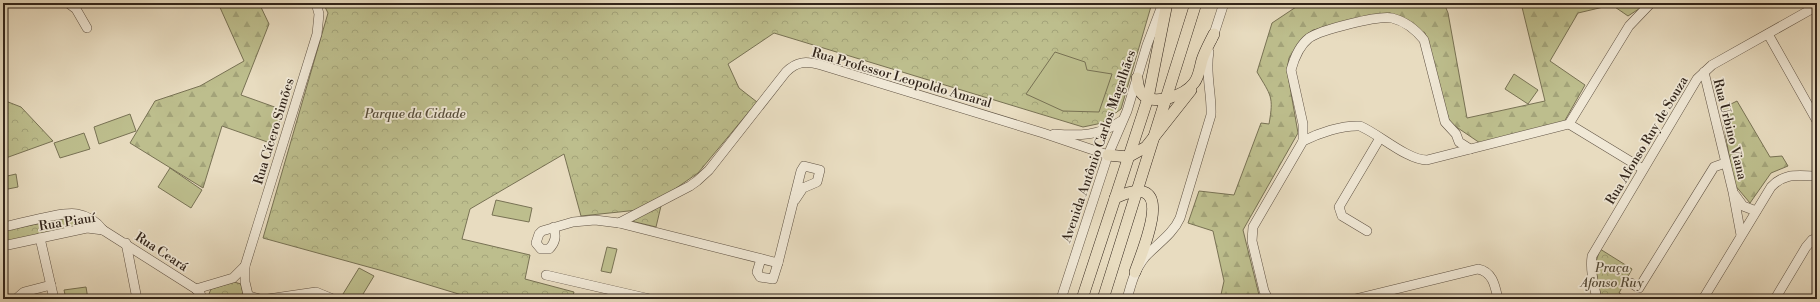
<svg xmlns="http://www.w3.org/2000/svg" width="1820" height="302" font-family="'Libre Bodoni',serif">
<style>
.forest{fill:url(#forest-firs);stroke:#787254}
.park{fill:url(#park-crowns);stroke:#787254}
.garden{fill:#bdbe8d;stroke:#787254}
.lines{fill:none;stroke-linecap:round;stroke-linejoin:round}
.minor-casing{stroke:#605344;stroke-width:10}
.major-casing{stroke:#32251b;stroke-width:12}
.minor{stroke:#f0e8d6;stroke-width:9}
.major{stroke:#e8dcc0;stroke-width:11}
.labels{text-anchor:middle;stroke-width:3.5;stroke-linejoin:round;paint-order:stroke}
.street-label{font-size:13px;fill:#32251b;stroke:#f0e8d6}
.park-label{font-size:13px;font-style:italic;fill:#554b38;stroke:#f0e8d6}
</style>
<defs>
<pattern id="forest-firs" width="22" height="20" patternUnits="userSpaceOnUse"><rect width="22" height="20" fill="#bdbe8d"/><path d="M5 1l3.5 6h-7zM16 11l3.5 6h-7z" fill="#a3a379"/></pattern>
<pattern id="park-crowns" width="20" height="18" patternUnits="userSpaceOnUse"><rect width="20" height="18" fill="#bdbe8d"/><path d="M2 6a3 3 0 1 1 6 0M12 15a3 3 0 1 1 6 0" fill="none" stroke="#a3a379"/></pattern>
</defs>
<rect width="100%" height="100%" fill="#e8dcc0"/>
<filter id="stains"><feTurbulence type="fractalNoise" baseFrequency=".005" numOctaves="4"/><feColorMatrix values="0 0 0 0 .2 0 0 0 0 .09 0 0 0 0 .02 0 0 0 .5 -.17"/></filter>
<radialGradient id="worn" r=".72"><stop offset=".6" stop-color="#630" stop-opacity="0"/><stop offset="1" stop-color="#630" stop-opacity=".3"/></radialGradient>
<!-- forest -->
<g class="forest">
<path d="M218,3H259L269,24L241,95L283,110L273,144L222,126L203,188L130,143L155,101L200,86L244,61Z"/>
<path d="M1302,3H1444L1448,13L1467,118L1545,101L1521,3H1648L1628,16L1612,5L1578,13L1550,61L1585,85L1564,122L1480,143L1452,124L1446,116L1425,33L1390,13L1313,30L1305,36L1289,58L1287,70L1298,133L1243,230L1260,299H1220L1224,281L1213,231L1188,223L1199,191L1234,195L1261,123L1269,124C1274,96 1271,96 1257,72L1272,23Z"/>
<path d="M1737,101L1770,157L1782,156L1788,166L1771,173L1750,203L1734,184L1721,109Z"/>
</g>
<!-- park -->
<g class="park">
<path d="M323,3H1152L1121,109L1102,123L1083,127L774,33L728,64L739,88L757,102L698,173L669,193L638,210L581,216L564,154L470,209L462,239L530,255L525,279L574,292L572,299H475L383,271L263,238L328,13Z"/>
<path d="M3,100L21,107L53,141L3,159Z"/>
<path d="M661,206L656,227L631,221Z"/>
<path d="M71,217L75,219V227L3,242V231Z"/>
<path d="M1600,249L1632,269L1619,293L1630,299H1601L1595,265Z"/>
<path d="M234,282L241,284L244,299H207L211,289Z"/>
</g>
<!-- garden -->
<g class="garden">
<path d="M1055,52L1085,62L1087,70L1112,74L1099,112L1063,111L1026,94Z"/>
<path d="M1514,74L1538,90L1528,104L1505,89Z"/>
<path d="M130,114L136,131L99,144L94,127Z"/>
<path d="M84,133L90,149L60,158L54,143Z"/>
<path d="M170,168L202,190L191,208L158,187Z"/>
<path d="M16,174L18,187L3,190V177Z"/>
<path d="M496,200L532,208L529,222L492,215Z"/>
<path d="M607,247L617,249L611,273L601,271Z"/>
<path d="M359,268L374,276L360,299H352L343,294Z"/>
<path d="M86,287L88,299H66L64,290Z"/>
</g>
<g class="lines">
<!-- minor casing -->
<g class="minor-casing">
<g id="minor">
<path d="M68,3L76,9L87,28"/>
<path d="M5,4L7,3"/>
<path d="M1768,34L1817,121"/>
<path d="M1212,40L1224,3"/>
<path d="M1704,72L1733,192L1741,235"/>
<path d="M1569,124L1643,169"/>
<path d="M1054,134C1079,136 1100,136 1121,121"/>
<path d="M1303,141V124L1291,70C1294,59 1300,45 1309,38C1320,30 1379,15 1392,18C1404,21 1416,30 1424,40L1445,122L1456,134L1459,142L1470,149"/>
<path d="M1735,195L1743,206L1756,211"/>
<path d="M619,223L778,263L801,171L804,166L820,170L817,182L803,188L795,200"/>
<path d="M3,227C19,224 63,211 77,214C88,216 96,221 103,230L196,289L200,293L202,299"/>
<path d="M554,227C556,236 556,242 549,249H541L536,243L539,234L542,231L573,222L595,220L619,223L690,186L697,181L709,170L786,72C797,61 806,61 821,65L1043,133L1108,155"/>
<path d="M1367,231L1342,216L1339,207L1380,138"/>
<path d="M40,238L54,299"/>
<path d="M126,243L137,299"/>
<path d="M3,246L87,228L103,230"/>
<path d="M761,259L757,272L760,277L773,279L778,263"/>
<path d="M546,275L650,299"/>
<path d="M1631,283L1639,288L1714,167L1725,163"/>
<path d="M196,289L233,278L245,266"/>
<path d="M249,296L260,299"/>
<path d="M16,299L24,292L51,285"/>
<path d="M249,299L245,282V266L317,34L319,14L316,3"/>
<path d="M268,299L316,292L333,299"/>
<path d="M1061,299L1108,155L1127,111L1147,45L1163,3"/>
<path d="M1127,299C1131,284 1135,269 1145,257C1157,244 1173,234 1180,218L1211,115C1212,94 1205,73 1209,52"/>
<path d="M1268,299L1264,291L1252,241L1253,227L1303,141C1319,133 1342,125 1360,126C1379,134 1407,160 1427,160L1569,124L1629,26L1651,3"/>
<path d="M1355,299L1478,269C1493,272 1495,286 1498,299"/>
<path d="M1597,299C1594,285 1590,271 1592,256L1697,79L1712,65L1817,6"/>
<path d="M1703,299L1771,187C1785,172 1798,176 1817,176"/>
<path d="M1775,299L1806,247L1812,240L1817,238"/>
</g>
</g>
<!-- major casing -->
<g class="major-casing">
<g id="major">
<path d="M1137,78C1138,84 1138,91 1143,95C1155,106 1185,95 1194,83C1199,77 1200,67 1202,60C1205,51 1210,42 1214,34"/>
<path d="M1108,155L1128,157L1146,147L1191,90"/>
<path d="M1115,198C1179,168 1144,246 1135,272"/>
<path d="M1082,299L1148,98L1167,3"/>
<path d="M1103,299L1196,3"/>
</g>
</g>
<!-- minor -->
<use href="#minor" class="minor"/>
<!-- major -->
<use href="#major" class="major"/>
</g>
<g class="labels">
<!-- street labels -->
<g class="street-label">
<text transform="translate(902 77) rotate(16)" y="5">Rua Professor Leopoldo Amaral</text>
<text transform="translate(1731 129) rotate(76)" y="5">Rua Urbino Viana</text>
<text transform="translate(273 131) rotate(-73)" y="5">Rua Cícero Simões</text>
<text transform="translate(1646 140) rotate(-59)" y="5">Rua Afonso Ruy de Souza</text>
<text transform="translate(1098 146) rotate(-71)" y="5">Avenida Antônio Carlos Magalhães</text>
<text transform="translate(67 221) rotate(-9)" y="5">Rua Piauí</text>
<text transform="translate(162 251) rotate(33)" y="5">Rua Ceará</text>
</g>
<!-- park labels -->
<g class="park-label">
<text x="415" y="118">Parque da Cidade</text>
<text x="1612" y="272">Praça<tspan x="1612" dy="15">Afonso Ruy</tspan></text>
</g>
</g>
<!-- margin -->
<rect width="1820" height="302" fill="none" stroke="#e8dcc0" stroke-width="16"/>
<rect x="4" y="4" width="1812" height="294" fill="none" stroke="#32251b" stroke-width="2"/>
<rect x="8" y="8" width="1804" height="286" fill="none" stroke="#32251b"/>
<rect width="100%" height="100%" filter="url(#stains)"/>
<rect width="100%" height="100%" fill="url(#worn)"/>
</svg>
